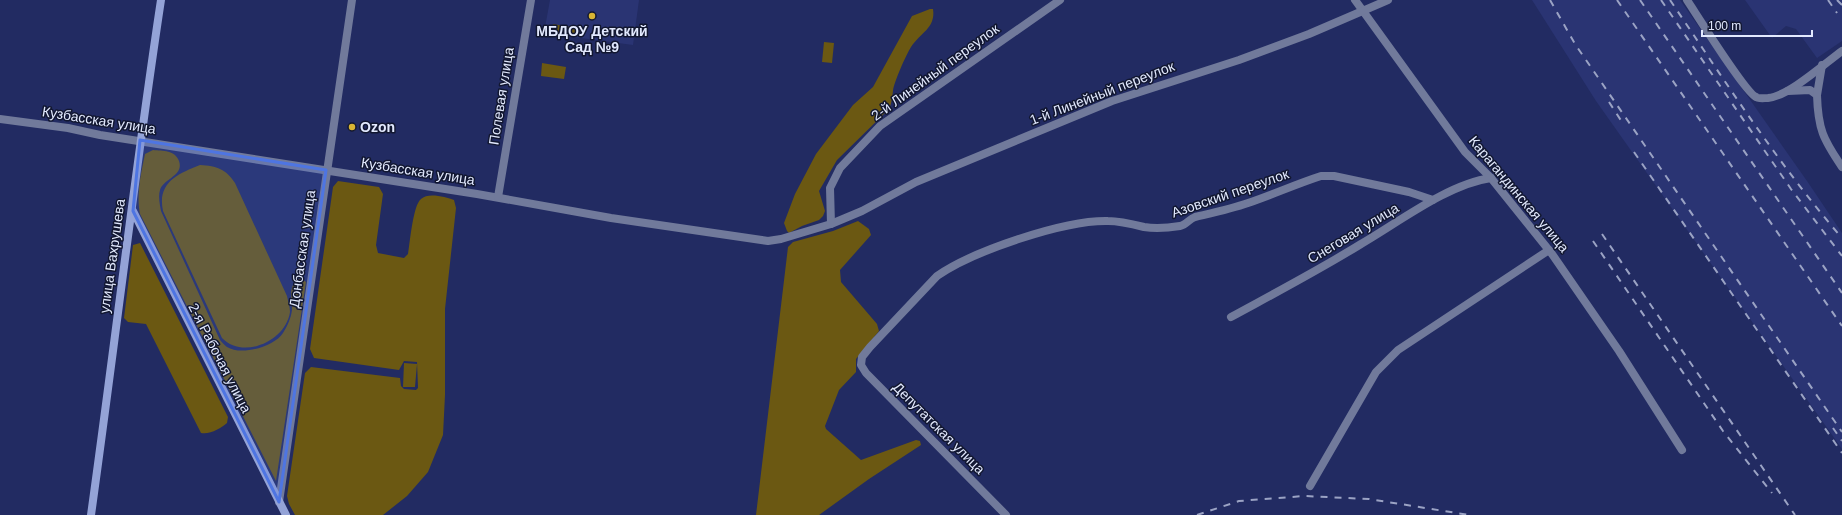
<svg xmlns="http://www.w3.org/2000/svg" width="1842" height="515" font-family="Helvetica,sans-serif">
<style>
.built{fill:#2a3473}
.green{fill:#6b5812}
.lines{fill:none;stroke-linecap:round;stroke-linejoin:round}
.minor{stroke:#717a9b;stroke-width:8}
.secondary{stroke:#94a3d7;stroke-width:8}
.rail{stroke:#9ba3c4;stroke-width:2;stroke-dasharray:7 7;stroke-linecap:butt}
.marked{fill:#4e75e2;fill-opacity:0.2;stroke:#4e75e2;stroke-width:3;stroke-linejoin:round}
.poi-dot{fill:#d8b434;stroke:#121730;stroke-width:1.5}
.labels{text-anchor:middle;stroke-width:3;stroke-linejoin:round;paint-order:stroke}
.poi-label{font-size:14px;font-weight:bold;fill:#e2e9fe;stroke:#121730}
.street-label{font-size:14px;fill:#e2e9fe;stroke:#121730}
</style>
<rect width="100%" height="100%" fill="#222b62"/>
<!-- built -->
<g class="built">
<path d="M550,0H639L633,45L544,33Z"/>
<path d="M1532,0H1680L1807,181L1842,233V449L1596,101Z"/>
<path d="M1745,0H1842V41L1817,58L1796,29L1786,26L1772,38Z"/>
</g>
<!-- green -->
<g class="green">
<path d="M930,9H933C936,28 920,33 911,47C906,55 894,82 893,91C892,98 892,102 889,109L837,160L819,191L825,211L823,216L819,220L802,226L789,233L787,231L784,223L795,194L816,154L853,105L873,87L912,16Z"/>
<path d="M553,24L576,28L575,35L552,32Z"/>
<path d="M824,42L834,43L832,63L822,62Z"/>
<path d="M542,63L566,67L564,79L541,76Z"/>
<path d="M153,150C163,151 175,150 179,161C184,176 164,178 160,190C158,197 160,205 161,211L220,340C222,342 224,345 227,347C241,356 274,347 283,333C287,327 291,318 292,310C292,297 287,285 301,278L306,282L276,481L140,214C136,193 141,174 145,154Z"/>
<path d="M200,165C217,166 226,169 235,183L287,296C288,301 290,307 290,312C286,341 243,360 222,338L163,211C157,183 177,174 200,165Z"/>
<path d="M338,181L379,187L383,194L376,245L378,253L404,258L408,254C410,243 413,205 421,199C428,192 446,197 454,200L456,208L445,309V395L443,435L428,472L407,496L383,515H295L289,504L287,496L305,373L311,367L400,378L401,386L404,389L416,390L418,388L417,362L404,361L399,370L314,358L310,349L333,187Z"/>
<path d="M858,221L869,229L871,235L840,270L841,282L877,324L879,331L856,359V372L839,390L825,426L826,429L861,460L916,440L920,441L921,445L869,479L819,515H756L788,247L793,242L833,231Z"/>
<path d="M140,243L228,417L227,423C221,428 210,435 201,433L146,324L128,322L124,318L133,245Z"/>
<path d="M404,363L417,364L415,387H403Z"/>
</g>
<g class="lines">
<!-- minor -->
<g class="minor">
<path d="M1355,0L1465,152L1491,178L1552,254L1619,351L1682,450"/>
<path d="M1687,0C1697,15 1745,92 1756,97C1758,99 1764,98 1768,98C1789,96 1824,64 1842,51"/>
<path d="M1788,91L1810,90L1817,95C1818,129 1823,139 1842,167"/>
<path d="M1817,95L1822,65"/>
<path d="M0,119L68,128L100,135L477,194L611,218L768,241L781,239L831,224L862,211L916,182L1112,101L1239,60L1309,34L1388,0"/>
<path d="M498,197L531,0"/>
<path d="M831,224L830,188L840,168L880,126L1060,0"/>
<path d="M1231,317C1275,293 1319,270 1361,244C1399,222 1448,184 1491,178"/>
<path d="M1310,486L1376,372L1398,350L1549,250"/>
<path d="M279,502L352,0"/>
<path d="M1006,515L866,373L861,365L862,357L870,347L937,276C973,251 1064,220 1108,221C1120,221 1132,224 1144,227C1155,229 1168,228 1180,226C1186,225 1189,219 1195,217C1212,213 1231,209 1248,203C1272,195 1296,184 1321,176H1334L1409,192L1433,200"/>
</g>
<!-- secondary -->
<g class="secondary">
<path d="M133,211L286,515"/>
<path d="M91,515C115,343 135,171 161,0"/>
</g>
<!-- rail -->
<g class="rail">
<path d="M1550,0L1575,44L1842,432"/>
<path d="M1617,0L1842,326"/>
<path d="M1640,0L1842,293"/>
<path d="M1661,0L1791,189L1842,256"/>
<path d="M1670,0C1725,81 1778,164 1842,238"/>
<path d="M1828,0L1837,13"/>
<path d="M1837,0L1842,5"/>
<path d="M1609,102L1624,125"/>
<path d="M1634,152L1842,453"/>
<path d="M1602,234L1795,515"/>
<path d="M1593,241L1723,431L1772,493"/>
<path d="M1833,428L1842,441"/>
<path d="M1197,515L1239,501L1304,496L1369,499L1469,515"/>
</g>
</g>
<!-- marked area -->
<path class="marked" d="M140,140L326,170L279,502L133,211Z"/>
<!-- markers -->
<g class="poi-dot">
<circle cx="592" cy="16" r="4"/>
<circle cx="352" cy="127" r="4"/>
</g>
<g class="labels">
<!-- poi labels -->
<g class="poi-label">
<text x="592" y="36">МБДОУ Детский<tspan x="592" dy="16">Сад №9</tspan></text>
<text x="360" y="132" text-anchor="start">Ozon</text>
</g>
<!-- street labels -->
<g class="street-label">
<text transform="translate(935 72) rotate(-36)" y="5">2-й Линейный переулок</text>
<text transform="translate(1102 93) rotate(-21)" y="5">1-й Линейный переулок</text>
<text transform="translate(501 96) rotate(-81)" y="5">Полевая улица</text>
<text transform="translate(99 120) rotate(9)" y="5">Кузбасская улица</text>
<text transform="translate(418 171) rotate(9)" y="5">Кузбасская улица</text>
<text transform="translate(1230 193) rotate(-19)" y="5">Азовский переулок</text>
<text transform="translate(1519 194) rotate(50)" y="5">Карагандинская улица</text>
<text transform="translate(1353 233) rotate(-31)" y="5">Снеговая улица</text>
<text transform="translate(302 249) rotate(-82)" y="5">Донбасская улица</text>
<text transform="translate(112 256) rotate(-82)" y="5">улица Вахрушева</text>
<text transform="translate(220 358) rotate(63)" y="5">2-я Рабочая улица</text>
<text transform="translate(939 428) rotate(45)" y="5">Депутатская улица</text>
</g>
</g>
<!-- scale -->
<path d="M1702 30v6h110v-6" fill="none" stroke="#e2e9fe" stroke-width="2"/>
<text x="1708" y="30" font-size="12" fill="#e2e9fe" stroke="#121730" stroke-width="3" paint-order="stroke">100 m</text>
</svg>
